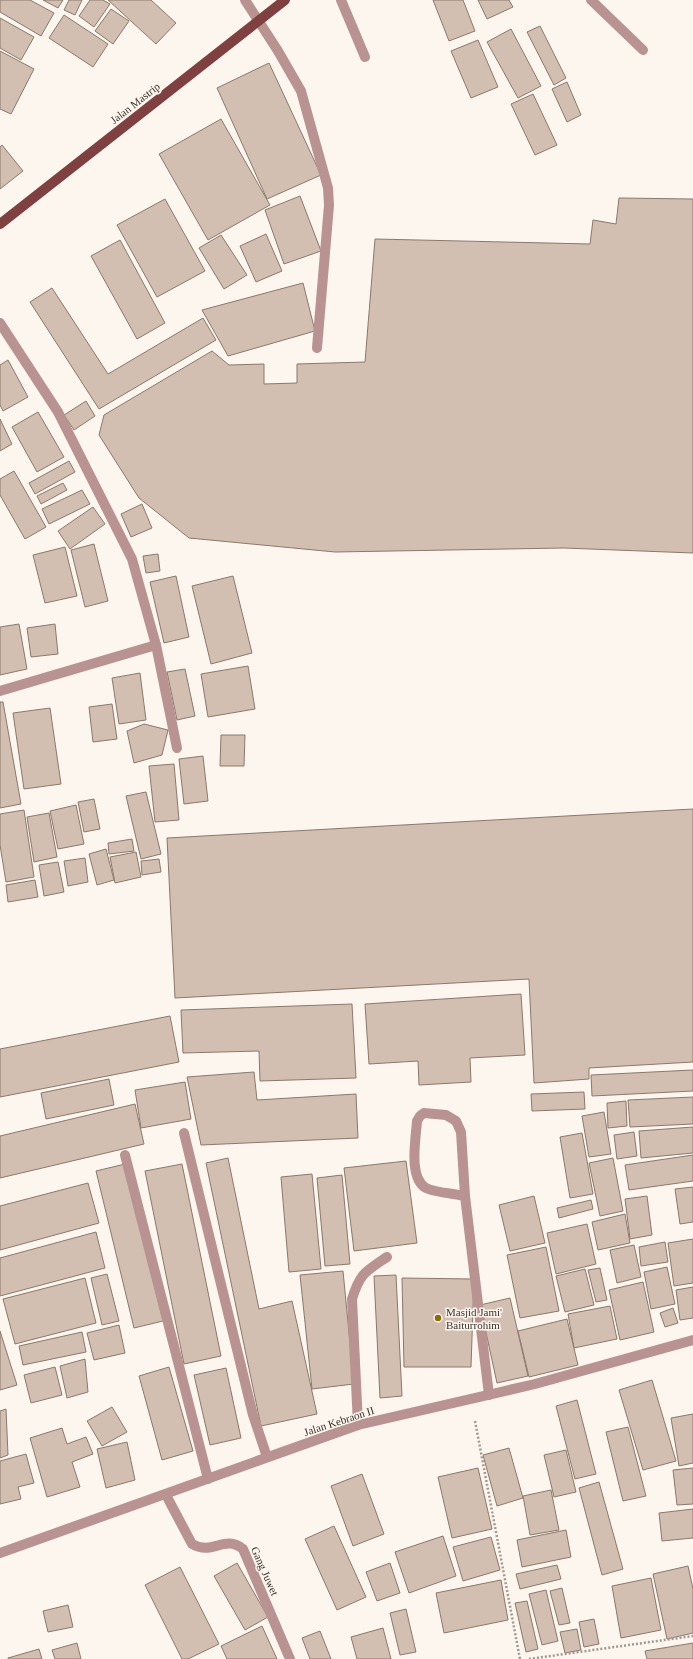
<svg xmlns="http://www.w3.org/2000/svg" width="693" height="1659" font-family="'Times New Roman',serif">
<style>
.building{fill:#d3bfb1;stroke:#8b786c}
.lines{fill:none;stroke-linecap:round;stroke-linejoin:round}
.path{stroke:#a09992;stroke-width:2.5;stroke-dasharray:2 2;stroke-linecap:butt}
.service{stroke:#b99391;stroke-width:10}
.minor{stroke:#b99391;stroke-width:10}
.tertiary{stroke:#b99391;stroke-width:10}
.primary{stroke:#7e4040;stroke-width:10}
.poi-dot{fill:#856e0c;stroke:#fdf6ef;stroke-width:1.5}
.labels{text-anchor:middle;stroke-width:3;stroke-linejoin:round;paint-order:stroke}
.street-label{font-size:11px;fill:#37312a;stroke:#fdf6ef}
.poi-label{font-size:11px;fill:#37312a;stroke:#fdf6ef;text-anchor:start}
</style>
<rect width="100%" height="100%" fill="#fdf6ef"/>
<!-- building -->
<g class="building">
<path d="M0,0H30L54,13L41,36L0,12Z"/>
<path d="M43,0H63L58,8Z"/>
<path d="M69,0H82L75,15L64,10Z"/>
<path d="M90,0H103L110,4L94,27L79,16Z"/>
<path d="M108,0H151L176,23L156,44Z"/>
<path d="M433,0H463L475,31L449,41Z"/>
<path d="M478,0H509L513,7L487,19Z"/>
<path d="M111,9L129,21L113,44L95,31Z"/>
<path d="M64,15L108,44L93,67L49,38Z"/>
<path d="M0,18L34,37L21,60L0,48Z"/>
<path d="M540,26L566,78L554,85L527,32Z"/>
<path d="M511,29L541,86L518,98L487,42Z"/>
<path d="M478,40L498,87L471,98L451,51Z"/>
<path d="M0,51L34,69L11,114L0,109Z"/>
<path d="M269,63L321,175L267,199L217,88Z"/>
<path d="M567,82L581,115L567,122L552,89Z"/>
<path d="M533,94L557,145L535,155L511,104Z"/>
<path d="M221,119L270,205L208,240L159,154Z"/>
<path d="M2,145L23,171L0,189V147Z"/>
<path d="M300,196L321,251L284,264L265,210Z"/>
<path d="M619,198L693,199V553L564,548L335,552L189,538L139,498L99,435L104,415L212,351L229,365L264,364V384L297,383V364L365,362L375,239L590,244L593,220L616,224Z"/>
<path d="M165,199L205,271L157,297L117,225Z"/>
<path d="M266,234L282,271L256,282L240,246Z"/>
<path d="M221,235L247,275L224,289L199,248Z"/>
<path d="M120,240L165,323L137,339L91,256Z"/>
<path d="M303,283L315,331L228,356L202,310Z"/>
<path d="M52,288L108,374L203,318L216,340L99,409L30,302Z"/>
<path d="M8,360L28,397L3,411L0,405V365Z"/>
<path d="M86,401L95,416L74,430L64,415Z"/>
<path d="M38,412L64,457L37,472L12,427Z"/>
<path d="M0,419L12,444L0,451Z"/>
<path d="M69,461L75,472L35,494L29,483Z"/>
<path d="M14,471L46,527L25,539L0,495V479Z"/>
<path d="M63,483L67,490L41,504L37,496Z"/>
<path d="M82,490L90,504L49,524L42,509Z"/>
<path d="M142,504L152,528L131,537L121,514Z"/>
<path d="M93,507L105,524L70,549L58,531Z"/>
<path d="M94,544L108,601L85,607L71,550Z"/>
<path d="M65,547L77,596L45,603L33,555Z"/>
<path d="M158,554L160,571L146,573L143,556Z"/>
<path d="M176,576L189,637L164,643L150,582Z"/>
<path d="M233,576L252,653L211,664L192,586Z"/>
<path d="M19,624L27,669L0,675V627Z"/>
<path d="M55,624L58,654L31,657L27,628Z"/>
<path d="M248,666L255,709L208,717L201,674Z"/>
<path d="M185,669L195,716L177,720L167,672Z"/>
<path d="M140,673L146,720L119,724L112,678Z"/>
<path d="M0,702H3L21,804L0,808Z"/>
<path d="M112,704L117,739L93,742L89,707Z"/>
<path d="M50,708L61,784L24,789L13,713Z"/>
<path d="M144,724L168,730L162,755L134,763L127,731Z"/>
<path d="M221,735H245L244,766H220Z"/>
<path d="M203,756L208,801L184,804L179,759Z"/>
<path d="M174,764L179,820L155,822L149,766Z"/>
<path d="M146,792L161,854L141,859L126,796Z"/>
<path d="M94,799L100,829L84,832L78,802Z"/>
<path d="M76,805L84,844L58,849L50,811Z"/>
<path d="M693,809V1062L589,1068V1079L534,1083L529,979L175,998L167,838Z"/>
<path d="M24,810L34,877L6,882L0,845V814Z"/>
<path d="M49,813L57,857L34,862L27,817Z"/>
<path d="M132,839L134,851L109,854L108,843Z"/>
<path d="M106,849L114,880L97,885L89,854Z"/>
<path d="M136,852L141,877L115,883L110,857Z"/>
<path d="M85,858L88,882L68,886L64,861Z"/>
<path d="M159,859L161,872L142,875L141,861Z"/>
<path d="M58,862L64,892L44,896L39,865Z"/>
<path d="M35,880L38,897L8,902L6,885Z"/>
<path d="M521,994L525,1055L470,1058L471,1082L419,1085L418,1061L369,1064L365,1004Z"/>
<path d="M352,1004L356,1078L260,1081L259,1051L183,1053L181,1010Z"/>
<path d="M170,1016L179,1062L0,1097V1049Z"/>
<path d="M693,1070V1091L592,1096L591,1075Z"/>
<path d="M254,1072L257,1100L356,1094L358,1138L201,1145L187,1077Z"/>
<path d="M109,1079L114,1105L46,1119L41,1093Z"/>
<path d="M185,1082L191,1119L141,1128L135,1090Z"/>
<path d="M584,1092L585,1109L532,1111L531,1094Z"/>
<path d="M693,1097V1124L630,1127L628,1100Z"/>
<path d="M626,1101L627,1126L608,1128L607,1103Z"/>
<path d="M135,1104L144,1144L0,1178V1136Z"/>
<path d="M604,1112L611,1154L589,1157L582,1116Z"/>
<path d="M693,1127V1153L641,1158L639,1131Z"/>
<path d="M634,1132L637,1156L617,1159L614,1135Z"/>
<path d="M582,1133L593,1194L570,1198L560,1137Z"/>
<path d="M693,1155V1181L629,1190L625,1165Z"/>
<path d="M228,1158L259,1309L292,1301L317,1414L261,1426L206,1163Z"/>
<path d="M613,1158L623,1211L600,1216L589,1163Z"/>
<path d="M406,1161L417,1243L354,1251L344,1168Z"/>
<path d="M125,1164L163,1321L134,1328L96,1171Z"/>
<path d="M182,1164L221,1356L184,1364L145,1171Z"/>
<path d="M312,1174L321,1269L289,1272L281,1177Z"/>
<path d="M342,1175L350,1264L325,1266L317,1178Z"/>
<path d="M88,1183L99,1223L0,1250V1206Z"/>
<path d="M693,1187V1222L680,1224L675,1189Z"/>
<path d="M534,1196L545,1243L510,1251L499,1205Z"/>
<path d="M647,1196L652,1235L630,1239L625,1199Z"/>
<path d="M591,1200L593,1209L559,1218L557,1208Z"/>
<path d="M625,1214L630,1243L598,1250L592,1222Z"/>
<path d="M587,1224L596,1264L556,1274L547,1233Z"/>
<path d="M96,1232L105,1268L0,1296V1258Z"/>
<path d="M693,1239V1283L674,1286L668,1243Z"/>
<path d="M665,1242L668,1262L641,1266L639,1247Z"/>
<path d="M634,1245L641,1277L617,1283L610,1250Z"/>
<path d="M546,1247L559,1311L520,1318L507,1255Z"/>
<path d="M667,1267L675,1304L651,1309L644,1272Z"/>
<path d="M600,1268L607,1300L596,1302L588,1270Z"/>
<path d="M585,1269L594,1305L565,1312L556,1276Z"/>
<path d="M343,1271L354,1384L312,1389L300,1275Z"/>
<path d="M107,1274L119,1321L102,1325L91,1278Z"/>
<path d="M396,1275L402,1396L380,1398L374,1276Z"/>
<path d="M85,1278L96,1323L15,1344L3,1299Z"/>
<path d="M402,1278L474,1279L471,1367H404Z"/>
<path d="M643,1282L654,1332L620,1340L609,1290Z"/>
<path d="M693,1287V1318L680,1320L676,1290Z"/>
<path d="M510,1298L528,1376L497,1383L480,1305Z"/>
<path d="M610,1306L617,1339L574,1348L568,1314Z"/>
<path d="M673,1308L678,1323L665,1327L660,1313Z"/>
<path d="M567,1319L578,1365L529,1377L518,1331Z"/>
<path d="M119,1325L125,1353L94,1360L87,1333Z"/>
<path d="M0,1331L17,1385L0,1390Z"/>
<path d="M82,1332L86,1352L23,1365L19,1346Z"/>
<path d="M85,1359L88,1392L67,1398L60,1366Z"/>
<path d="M55,1367L62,1395L31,1403L24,1375Z"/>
<path d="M169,1367L193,1451L162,1460L139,1376Z"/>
<path d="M226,1368L241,1438L210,1445L194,1375Z"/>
<path d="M652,1380L676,1461L643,1470L619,1390Z"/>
<path d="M577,1400L596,1474L575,1479L556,1406Z"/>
<path d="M112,1407L127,1432L102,1446L87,1421Z"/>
<path d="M6,1409L8,1455L0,1458V1411Z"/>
<path d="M693,1414V1463L679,1466L671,1418Z"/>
<path d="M628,1427L646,1496L623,1501L606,1432Z"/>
<path d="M62,1428L67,1444L86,1437L93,1454L72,1462L80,1487L47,1497L30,1438Z"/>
<path d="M127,1442L135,1480L106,1488L97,1449Z"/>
<path d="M509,1448L523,1498L497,1506L483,1455Z"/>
<path d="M566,1450L576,1492L554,1497L544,1455Z"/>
<path d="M26,1454L34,1483L18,1487L21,1499L0,1504V1461Z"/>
<path d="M478,1468L492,1529L452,1538L438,1477Z"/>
<path d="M693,1468V1504L677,1505L673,1470Z"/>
<path d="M362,1474L384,1534L353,1546L331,1486Z"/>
<path d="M599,1482L623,1569L602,1575L579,1488Z"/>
<path d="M551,1490L559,1530L530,1535L523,1496Z"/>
<path d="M693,1509V1538L662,1541L659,1513Z"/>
<path d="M334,1526L366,1597L337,1610L305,1539Z"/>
<path d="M566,1530L571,1557L522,1567L517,1540Z"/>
<path d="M443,1536L456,1576L409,1593L395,1552Z"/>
<path d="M491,1537L500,1570L463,1581L453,1547Z"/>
<path d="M237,1563L268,1617L245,1630L214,1576Z"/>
<path d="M390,1563L400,1593L377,1601L366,1572Z"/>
<path d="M557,1565L561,1579L520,1589L516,1574Z"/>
<path d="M688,1566L693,1589V1633L667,1639L653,1574Z"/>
<path d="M180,1567L219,1644L188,1659H182L145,1585Z"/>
<path d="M651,1578L661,1630L621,1638L612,1586Z"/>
<path d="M501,1580L508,1620L444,1633L436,1593Z"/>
<path d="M562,1588L570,1623L559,1625L550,1591Z"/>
<path d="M546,1590L558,1641L542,1645L529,1594Z"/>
<path d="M527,1601L538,1649L526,1652L515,1603Z"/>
<path d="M68,1605L73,1627L48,1632L43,1611Z"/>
<path d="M406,1609L416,1652L400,1655L390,1613Z"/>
<path d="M594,1619L599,1644L584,1647L579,1622Z"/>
<path d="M262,1626L277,1659H227L221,1646Z"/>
<path d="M383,1628L391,1659H357L351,1637Z"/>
<path d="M577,1629L581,1650L565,1653L560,1632Z"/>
<path d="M320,1631L331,1659H310L302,1638Z"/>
<path d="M77,1643L81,1659H55L52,1650Z"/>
<path d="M693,1643V1659H647L645,1651Z"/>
<path d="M39,1649L42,1659H8V1658Z"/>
</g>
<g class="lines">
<!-- path -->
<g class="path">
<path d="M475,1421L520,1659"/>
<path d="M529,1659L693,1636"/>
</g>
<!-- service -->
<g class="service">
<path d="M245,0L278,51L301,91L328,188L329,205L317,348"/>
<path d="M341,0L365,57"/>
<path d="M591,0L643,50"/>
<path d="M184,1133L253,1415L267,1457"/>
<path d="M125,1155L208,1479"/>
<path d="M465,1196C456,1194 433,1192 426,1188C408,1178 416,1138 417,1121L420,1116L424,1113L446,1115L456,1121L461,1132L465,1196L489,1395"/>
<path d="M358,1425L352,1299C360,1273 365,1272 387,1257"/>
</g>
<!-- minor -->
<g class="minor">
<path d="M0,323L58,412L132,559L156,645L0,691"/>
<path d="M156,645L177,748"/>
<path d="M166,1495L192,1544C213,1556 224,1534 243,1549L290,1659"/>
</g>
<!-- tertiary -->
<path class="tertiary" d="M0,1553L358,1425L535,1384L693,1340"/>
<!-- primary -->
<path class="primary" d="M0,224L285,0"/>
</g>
<!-- markers -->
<circle class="poi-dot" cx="438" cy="1318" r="4"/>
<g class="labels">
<!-- street labels -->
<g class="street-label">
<text transform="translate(135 103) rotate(-38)" y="4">Jalan Mastrip</text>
<text transform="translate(339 1421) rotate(-18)" y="4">Jalan Kebraon II</text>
<text transform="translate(265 1571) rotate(66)" y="4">Gang Juwet</text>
</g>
<!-- poi labels -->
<g class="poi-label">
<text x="446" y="1316">Masjid Jami'<tspan x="446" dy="13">Baiturrohim</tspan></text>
</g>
</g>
</svg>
